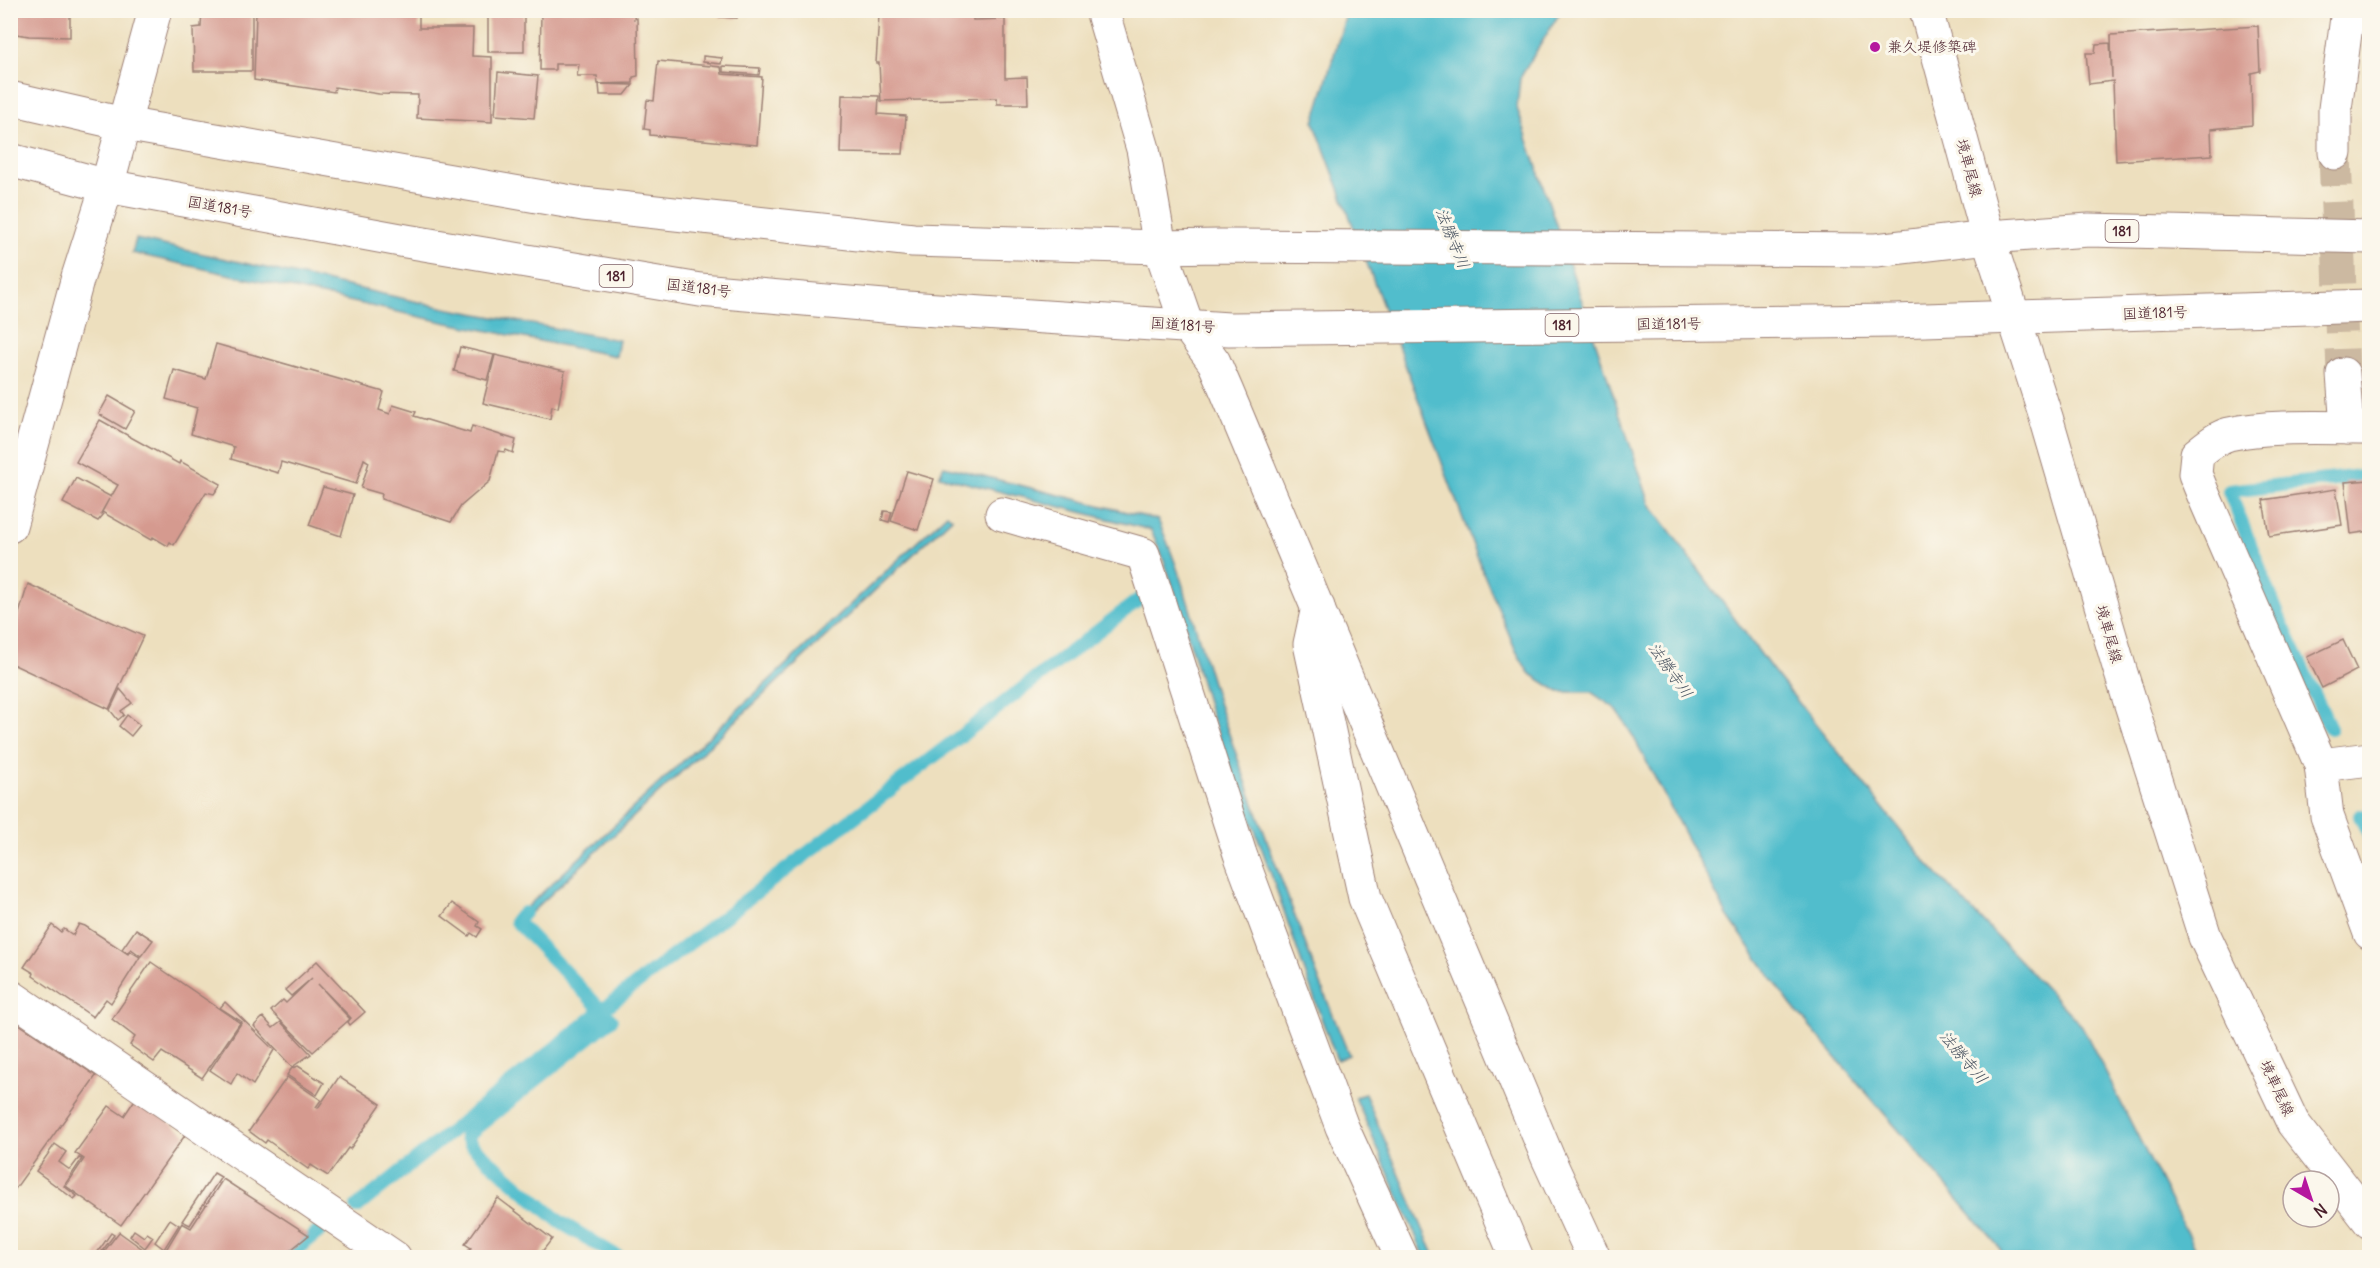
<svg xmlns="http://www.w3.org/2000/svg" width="2380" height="1268" font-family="Delius,'Klee One',sans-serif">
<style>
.water{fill:#51bdcc;stroke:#4e6e7c;stroke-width:1.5}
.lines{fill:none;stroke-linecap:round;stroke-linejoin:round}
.stream{stroke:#51bdcc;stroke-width:14}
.building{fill:#d59a8f}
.street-tunnel{stroke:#ccb9a1;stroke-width:33;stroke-dasharray:33 16;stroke-linecap:butt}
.street-casing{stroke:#9c7f74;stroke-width:35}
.secondary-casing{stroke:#9c7f74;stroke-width:35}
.highway-casing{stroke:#9c7f74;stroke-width:35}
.street{stroke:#fff;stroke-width:33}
.secondary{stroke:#fff;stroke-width:33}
.highway{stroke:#fff;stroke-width:33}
.poi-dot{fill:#b5179e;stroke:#fbf7ec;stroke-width:2}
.labels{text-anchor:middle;stroke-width:6;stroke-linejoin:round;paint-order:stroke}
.shield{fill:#fbf7ec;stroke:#7f6065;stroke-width:1.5}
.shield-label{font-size:14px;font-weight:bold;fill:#4a1f2b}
.poi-label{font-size:15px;fill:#4a1f2b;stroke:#fbf7ec;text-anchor:start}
.street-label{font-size:15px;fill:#4a1f2b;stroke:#fbf7ec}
.water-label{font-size:16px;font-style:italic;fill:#4c5663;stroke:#fbf7ec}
</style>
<rect width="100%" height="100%" fill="#fbf7ec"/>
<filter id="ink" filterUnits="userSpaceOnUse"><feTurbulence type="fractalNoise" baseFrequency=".0167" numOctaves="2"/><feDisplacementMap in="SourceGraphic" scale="12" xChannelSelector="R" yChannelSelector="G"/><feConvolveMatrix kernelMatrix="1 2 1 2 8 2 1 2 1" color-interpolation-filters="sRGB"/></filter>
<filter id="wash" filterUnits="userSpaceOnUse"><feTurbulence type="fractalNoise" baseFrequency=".008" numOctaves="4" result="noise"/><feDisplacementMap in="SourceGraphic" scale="24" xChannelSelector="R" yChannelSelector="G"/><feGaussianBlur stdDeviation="1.35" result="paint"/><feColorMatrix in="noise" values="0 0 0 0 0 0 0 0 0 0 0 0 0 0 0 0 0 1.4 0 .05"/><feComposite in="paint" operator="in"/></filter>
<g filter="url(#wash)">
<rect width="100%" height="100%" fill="#eddfbe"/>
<!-- water -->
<g class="water">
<path d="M1347,11H1561L1520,78L1517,108L1650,504L1771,668L1927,863L2082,1026L2199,1257H2005L1998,1246L1791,1005L1727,915L1633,736L1616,709L1591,692H1559L1529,673L1516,651L1483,572L1314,122Z"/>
<path d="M136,239L450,309L619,340L616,356L443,322L132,253Z"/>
<path d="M944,466L1158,520C1186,582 1200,649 1222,714C1262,828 1303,943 1349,1055L1337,1060C1310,991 1288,920 1262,849C1246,805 1227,762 1212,717C1191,655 1179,590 1151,530L939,476Z"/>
<path d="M947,514L952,518L518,925L513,920Z"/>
<path d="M1365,1094L1435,1257H1425L1355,1097Z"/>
</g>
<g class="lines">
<!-- stream -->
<g class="stream">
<path d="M2330,728L2281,622L2229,491L2370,475"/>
<path d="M2360,816L2370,836"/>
<path d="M524,913L516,921L611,1020L466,1136L472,1146L560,1222L620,1258"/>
<path d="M357,1207L601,1011L1141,598"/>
<path d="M286,1258L321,1230"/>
</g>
</g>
<g id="blocks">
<!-- building -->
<g class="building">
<path d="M10,10H70V37L29,36L10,33Z"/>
<path d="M202,10H252V71H194L193,28L201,27Z"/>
<path d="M256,10H419V28H473L472,56L492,57V122L417,118L418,95L379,94L335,87L334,92L254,80Z"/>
<rect x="488" y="10" width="36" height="42"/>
<path d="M541,10H635L634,19L637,18L638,76L633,77V83L598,84L597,76H577L579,64H555V70H540Z"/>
<path d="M721,10H737V18L720,17Z"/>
<path d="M972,12L973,20L1005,19V78L1027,77L1028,104H997V98L881,101L879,63H876L879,15Z"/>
<path d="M2258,26L2260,71L2251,73L2252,125L2211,129L2212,155L2116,161L2113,81L2089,84L2086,53H2095L2096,44L2110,43L2112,78L2111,35Z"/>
<path d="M703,56L722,58L721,64L703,62Z"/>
<path d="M658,61L721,67L722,74L762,77L757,145L650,135V130L644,129L647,100L654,101Z"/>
<path d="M723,66L760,68L759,75L723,72Z"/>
<path d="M498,72L538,76L534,118L495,115Z"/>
<path d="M599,84L633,85L625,95H600Z"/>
<path d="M842,95L879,96L878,114L906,116L903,154L840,153Z"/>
<path d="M216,344L384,392L379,410L390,414L393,405L416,412L414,416L470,433L472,426L516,440L513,453L506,450L505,452L498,451L490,481L461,506L451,522L381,499L382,494L361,488L369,462L364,459L356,484L281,462L278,473L231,459L234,447L191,434L197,408L166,399L174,370L206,379Z"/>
<path d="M460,347L494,355L487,380L454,371Z"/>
<path d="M495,355L565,371L558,408L552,406L550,419L483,403Z"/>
<path d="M109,396L135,411L125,429L99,414Z"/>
<path d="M100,420L179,464L180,461L221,484L214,494L206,492L174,545L170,542L168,546L153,537L151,540L102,512L109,499L101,513L103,515L98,521L63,503L76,478L111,497L118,485L76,462Z"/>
<path d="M907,471L934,479L918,530L891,521Z"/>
<path d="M2370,480V531L2351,534L2345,482Z"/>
<path d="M323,487L353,495L341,536L309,525Z"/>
<path d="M2336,489L2342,525L2269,536L2263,500Z"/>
<path d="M884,511L892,512L889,522L882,520Z"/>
<path d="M28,584L143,636L109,709L10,663V643Z"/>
<path d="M2343,640L2357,670L2322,688L2307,657Z"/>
<path d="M120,689L132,703L121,711L124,715L118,720L110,710Z"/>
<path d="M127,715L140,725L131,736L119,726Z"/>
<path d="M452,903L479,922L477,926L482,929L477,937L471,933L469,936L442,916Z"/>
<path d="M79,924L85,926L128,954L130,951L140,957L111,1003L106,999L93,1017L33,976L34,973L24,967L52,925L61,932L64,929L73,935Z"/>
<path d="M136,929L153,940L141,956L131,949L127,953L122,949Z"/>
<path d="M317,961L365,1012L350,1025L348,1022L351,1018L318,984L350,1019L313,1052L271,1011L283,1000L286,1003L312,978L291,996L285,990Z"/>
<path d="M151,962L240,1023L202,1078L162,1052L154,1062L130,1045L135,1037L112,1019Z"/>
<path d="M225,1002L274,1050L253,1085L237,1073L231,1084L210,1070L242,1022L220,1008Z"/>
<path d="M263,1017L273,1028L281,1022L311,1054L292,1067L254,1026Z"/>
<path d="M10,1018L96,1076L10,1196Z"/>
<path d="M298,1066L324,1083L317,1095L287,1075L292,1068Z"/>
<path d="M287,1077L321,1100L316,1107L318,1108L339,1077L381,1104L350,1149L348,1148L328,1176L311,1165L308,1169L267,1140L265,1143L249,1131Z"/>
<path d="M136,1098L186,1134L121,1225L66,1186L84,1159L75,1153L109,1106L124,1116Z"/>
<path d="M55,1144L66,1152L59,1162L70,1170L79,1158L82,1159L64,1186L77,1196L74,1199L36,1171Z"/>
<path d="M214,1173L221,1177L190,1225L182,1221Z"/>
<path d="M223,1179L309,1235L281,1258H171L164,1253L182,1223L191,1228Z"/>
<path d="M498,1198L552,1239L537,1258H463L471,1248L465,1244Z"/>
<path d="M170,1219L179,1225L164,1249L155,1242Z"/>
<path d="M134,1230L144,1237L147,1233L153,1237L145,1248L130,1236Z"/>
<path d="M119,1232L155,1258H99Z"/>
<path d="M111,1233L114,1235L97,1258L95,1256Z"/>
</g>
</g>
</g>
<g filter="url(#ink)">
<use href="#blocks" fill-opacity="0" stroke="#9c7f74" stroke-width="1.5"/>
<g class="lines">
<!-- street-tunnel -->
<path class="street-tunnel" d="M2335,153L2343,374"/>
<!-- street casing -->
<g class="street-casing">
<g id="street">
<path d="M1102,10L1143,149L1160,247L1187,325L1214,362L1227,392L1548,1158L1594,1258"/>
<path d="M2335,153V109L2348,10"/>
<path d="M2343,374L2347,428"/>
<path d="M1002,514L1143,554L1240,854L1342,1127L1402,1258"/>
<path d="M10,526L78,277L107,186L155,10"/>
<path d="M1318,607L1310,644L1365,898L1517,1258"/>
<path d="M2370,759L2321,765L2327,816L2370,933"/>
<path d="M2321,765L2204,496L2195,474L2197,454C2206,447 2217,437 2229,434C2270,425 2326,428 2370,428"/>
<path d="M10,996L395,1258"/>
</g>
</g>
<!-- secondary casing -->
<g class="secondary-casing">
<path id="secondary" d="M1926,10L1988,237L2046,417L2120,670L2205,937L2293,1123L2370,1222"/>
</g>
<!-- highway casing -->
<g class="highway-casing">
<g id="highway">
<path d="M10,98L124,124L583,204L913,240L1160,247L1220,246L1876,250L1988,237L2089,230L2370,237"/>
<path d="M10,160L107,186L406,241L700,290L907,308L1229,329L1894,321L2370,306"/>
</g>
</g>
<!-- street -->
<use href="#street" class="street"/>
<!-- secondary -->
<use href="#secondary" class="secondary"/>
<!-- highway -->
<use href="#highway" class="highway"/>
</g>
</g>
<!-- markers -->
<circle class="poi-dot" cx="1875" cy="47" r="6"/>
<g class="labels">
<!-- shield labels -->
<g class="shield">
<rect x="2105.5" y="220" width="33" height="22" rx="4.5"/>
<rect x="599.5" y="265" width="33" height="22" rx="4.5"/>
<rect x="1545.5" y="314" width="33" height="22" rx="4.5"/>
</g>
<g class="shield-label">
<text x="2122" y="236">181</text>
<text x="616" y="281">181</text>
<text x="1562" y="330">181</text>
</g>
<!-- poi labels -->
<g class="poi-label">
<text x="1887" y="52">兼久堤修築碑</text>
</g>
<!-- street labels -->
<g class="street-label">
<text transform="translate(1969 168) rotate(75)" y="5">境車尾線</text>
<text transform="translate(220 207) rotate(10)" y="5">国道181号</text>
<text transform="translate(699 288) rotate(7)" y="5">国道181号</text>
<text transform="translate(2155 313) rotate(-2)" y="5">国道181号</text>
<text transform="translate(1669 324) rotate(-1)" y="5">国道181号</text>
<text transform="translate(1183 325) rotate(4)" y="5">国道181号</text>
<text transform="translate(2109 634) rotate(74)" y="5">境車尾線</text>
<text transform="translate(2277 1088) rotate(65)" y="5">境車尾線</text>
</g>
<!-- water labels -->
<g class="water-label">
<text transform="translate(1453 238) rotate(68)" y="6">法勝寺川</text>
<text transform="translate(1671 670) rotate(55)" y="6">法勝寺川</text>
<text transform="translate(1964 1057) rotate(50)" y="6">法勝寺川</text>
</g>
</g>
<!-- margin -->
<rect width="2380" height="1268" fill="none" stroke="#fbf7ec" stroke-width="36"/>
<!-- north arrow -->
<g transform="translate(2311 1199) rotate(141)"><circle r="28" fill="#fbf7ec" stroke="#b4a19f" stroke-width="1.5"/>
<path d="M0-4.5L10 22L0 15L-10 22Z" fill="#b5179e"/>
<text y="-9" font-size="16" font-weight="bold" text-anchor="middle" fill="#4a1f2b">N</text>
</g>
</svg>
